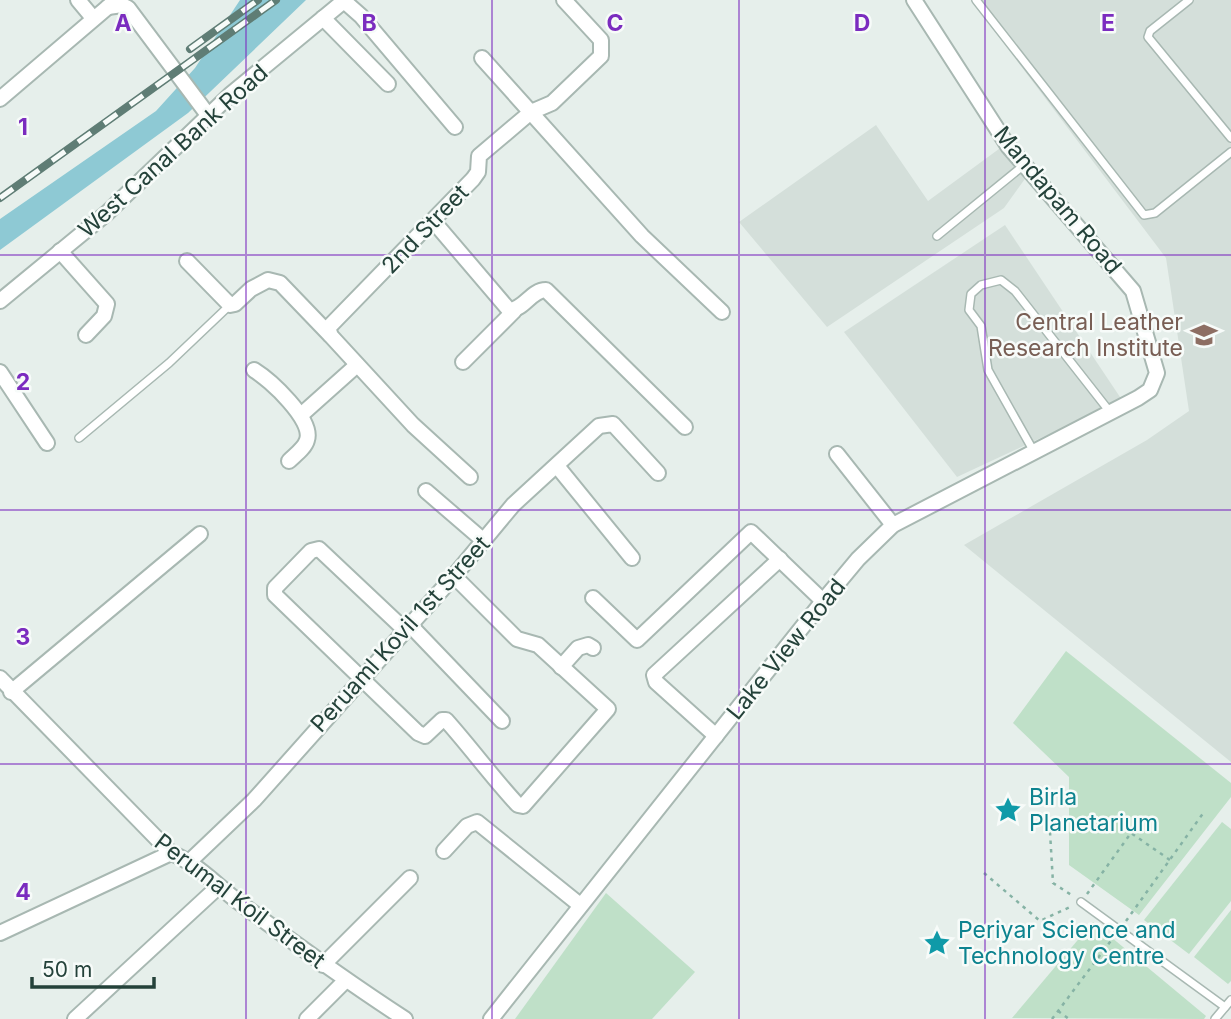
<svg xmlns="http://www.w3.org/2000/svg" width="1231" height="1019" font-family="Inter,sans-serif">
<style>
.built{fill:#d4dfda}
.green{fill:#bfe0c8}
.water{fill:#8ec9d4}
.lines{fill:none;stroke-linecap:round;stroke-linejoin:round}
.service-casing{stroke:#a8b8b2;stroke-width:10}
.minor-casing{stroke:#a8b8b2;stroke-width:18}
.path{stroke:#86b3a5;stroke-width:2.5;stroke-dasharray:3.5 5;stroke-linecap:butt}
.service{stroke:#fff;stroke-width:7}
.minor{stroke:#fff;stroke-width:14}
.rail-casing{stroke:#5f7d75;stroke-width:8}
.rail{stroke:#f7fbf9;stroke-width:5;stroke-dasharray:16;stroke-linecap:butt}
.grid{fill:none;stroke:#7b2cbf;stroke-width:2;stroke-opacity:0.55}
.labels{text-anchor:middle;stroke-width:5;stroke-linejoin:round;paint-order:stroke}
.street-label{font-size:23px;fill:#24423a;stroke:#f7fbf9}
.education-label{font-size:23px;fill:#785e54;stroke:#f7fbf9;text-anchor:end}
.culture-label{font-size:23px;fill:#0d838f;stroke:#f7fbf9;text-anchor:start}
.grid-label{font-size:23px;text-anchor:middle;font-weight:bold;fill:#7b2cbf;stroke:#f7fbf9;stroke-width:5;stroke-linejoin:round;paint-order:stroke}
</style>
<rect width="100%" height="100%" fill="#e6efeb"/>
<!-- built -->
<g class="built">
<path d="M971,0H1231V762L964,545L1147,440L1189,411L1166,258Z"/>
<path d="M876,125L928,201L1003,146L1027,176L1004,208L827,327L739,222Z"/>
<path d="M1005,225L1122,400L957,477L844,332Z"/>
</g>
<!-- green -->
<g class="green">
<path d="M1066,651L1231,783V797L1139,915L1069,865V777L1013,723Z"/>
<path d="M1222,822L1231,829V901L1189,954L1144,920Z"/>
<path d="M606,893L695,972L652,1019H515Z"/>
<path d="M1231,910V981L1228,984L1194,957Z"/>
<path d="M1093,922L1206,1016L1204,1019L1012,1018Z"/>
</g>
<!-- water -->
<path class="water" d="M240,0H306L188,113L0,250V219L156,111L195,68Z"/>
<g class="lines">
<!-- service casing -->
<g class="service-casing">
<g id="service">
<path d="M976,0L1144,215L1155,213L1231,152"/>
<path d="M1189,0L1150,31L1148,37L1231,138"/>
<path d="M937,236L1024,165"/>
<path d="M79,438L169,363L230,305"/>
<path d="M1033,450L988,370L981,326L969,310L971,294L981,285L1001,280L1015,291L1110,412"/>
<path d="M1081,902L1225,1007"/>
<path d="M1215,1019L1231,1000"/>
</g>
</g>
<!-- minor casing -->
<g class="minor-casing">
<g id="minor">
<path d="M78,0L93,18"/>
<path d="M344,1L361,16L455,127"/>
<path d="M108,7L122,5L128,8L208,115"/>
<path d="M323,18L388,84"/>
<path d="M482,58L642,236L722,312"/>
<path d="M0,99L115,1"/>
<path d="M434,222L509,310C524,310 531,290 546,290L685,427"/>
<path d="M60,251L107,304L104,316L86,335"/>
<path d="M187,261L230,305L235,304L251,289L268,280L280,283L330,335"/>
<path d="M0,301L107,213L230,95L345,0"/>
<path d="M463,362L514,311"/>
<path d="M254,370C270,380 314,420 307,440C305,448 295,455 289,461"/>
<path d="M0,372L47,443"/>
<path d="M301,415L357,365"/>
<path d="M837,454L893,525"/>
<path d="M557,466L632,558"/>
<path d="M470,477L413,425L331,336L328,328L473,179L478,172L479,156L531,112L552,103L601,56V40L564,0"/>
<path d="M426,491L484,541"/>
<path d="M593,598L637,640L751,532L823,601"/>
<path d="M410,625L502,721"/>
<path d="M405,630L319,549L311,551L275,588V595L418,733L425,736L442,720H446C471,748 492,777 518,805L523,806L608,709L538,645L517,639L454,576"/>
<path d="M561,667L578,648L588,645L593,648"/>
<path d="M0,678L171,853C198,864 217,886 240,903C294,943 348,982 405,1019"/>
<path d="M11,692L200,534"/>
<path d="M716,736L656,682L654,675L780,559"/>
<path d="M444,851L467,826L477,822L580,905"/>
<path d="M190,861L254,800L454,576L513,505L599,426L613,424L658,473"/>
<path d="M0,933L171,853"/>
<path d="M323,965L410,878"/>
<path d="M75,1019L218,887"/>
<path d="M307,1019L345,981"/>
<path d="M491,1019L823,601L858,559L893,525L1138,398L1150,390L1157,373L1133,291L1008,146L914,0"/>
</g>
</g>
<!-- path -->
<g class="path">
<path d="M1050,832L1053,883L1073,896"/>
<path d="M984,873L1040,921L1072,906"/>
<path d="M1087,894L1131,833L1170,860"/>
<path d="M1126,921L1204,812"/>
<path d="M1058,1011L1069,1019"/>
<path d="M1052,1019L1113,938"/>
</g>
<!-- service -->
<use href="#service" class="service"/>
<!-- minor -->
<use href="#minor" class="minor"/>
<!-- rail casing -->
<g class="rail-casing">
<g id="rail">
<path d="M190,49L258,0"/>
<path d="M0,198L276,0"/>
</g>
</g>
<!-- rail -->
<use href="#rail" class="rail"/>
</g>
<!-- grid -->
<path class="grid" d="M246,0V1019M492,0V1019M739,0V1019M985,0V1019M0,255H1231M0,510H1231M0,764H1231"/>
<!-- icons -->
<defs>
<g id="university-bare" transform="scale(2.1)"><path d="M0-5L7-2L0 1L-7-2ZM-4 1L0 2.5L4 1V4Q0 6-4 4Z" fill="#8d6e63" stroke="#f7fbf9" stroke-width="2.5" paint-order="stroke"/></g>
<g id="sight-bare" transform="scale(2.1)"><path d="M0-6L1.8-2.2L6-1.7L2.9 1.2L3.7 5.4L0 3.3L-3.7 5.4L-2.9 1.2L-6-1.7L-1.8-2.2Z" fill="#0f9aa8" stroke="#f7fbf9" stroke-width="2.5" paint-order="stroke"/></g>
</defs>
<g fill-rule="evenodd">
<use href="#university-bare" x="1204" y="335"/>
<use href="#sight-bare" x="1008" y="810"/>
<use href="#sight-bare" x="937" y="943"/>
</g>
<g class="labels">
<!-- street labels -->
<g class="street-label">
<text transform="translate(173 151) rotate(-42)" y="8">West Canal Bank Road</text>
<text transform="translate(1058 200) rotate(50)" y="8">Mandapam Road</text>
<text transform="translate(425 229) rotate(-46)" y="8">2nd Street</text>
<text transform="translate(400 634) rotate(-48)" y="8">Peruaml Kovil 1st Street</text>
<text transform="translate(786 649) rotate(-51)" y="8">Lake View Road</text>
<text transform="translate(240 901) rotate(37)" y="8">Perumal Koil Street</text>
</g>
<!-- education labels -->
<g class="education-label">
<text x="1183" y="330">Central Leather<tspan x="1183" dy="26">Research Institute</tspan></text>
</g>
<!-- culture labels -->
<g class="culture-label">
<text x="1029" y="805">Birla<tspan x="1029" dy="26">Planetarium</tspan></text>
<text x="958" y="938">Periyar Science and<tspan x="958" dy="26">Technology Centre</tspan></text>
</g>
</g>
<g class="grid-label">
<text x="123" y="31">A</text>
<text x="369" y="31">B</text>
<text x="615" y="31">C</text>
<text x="862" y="31">D</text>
<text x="1108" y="31">E</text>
<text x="23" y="135">1</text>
<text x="23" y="390">2</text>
<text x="23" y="645">3</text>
<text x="23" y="900">4</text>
</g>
<!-- scale -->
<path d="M32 977v10h122v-10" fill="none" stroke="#24423a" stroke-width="3.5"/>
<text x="42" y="977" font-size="21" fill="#24423a" stroke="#f7fbf9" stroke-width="5" paint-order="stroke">50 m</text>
</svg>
